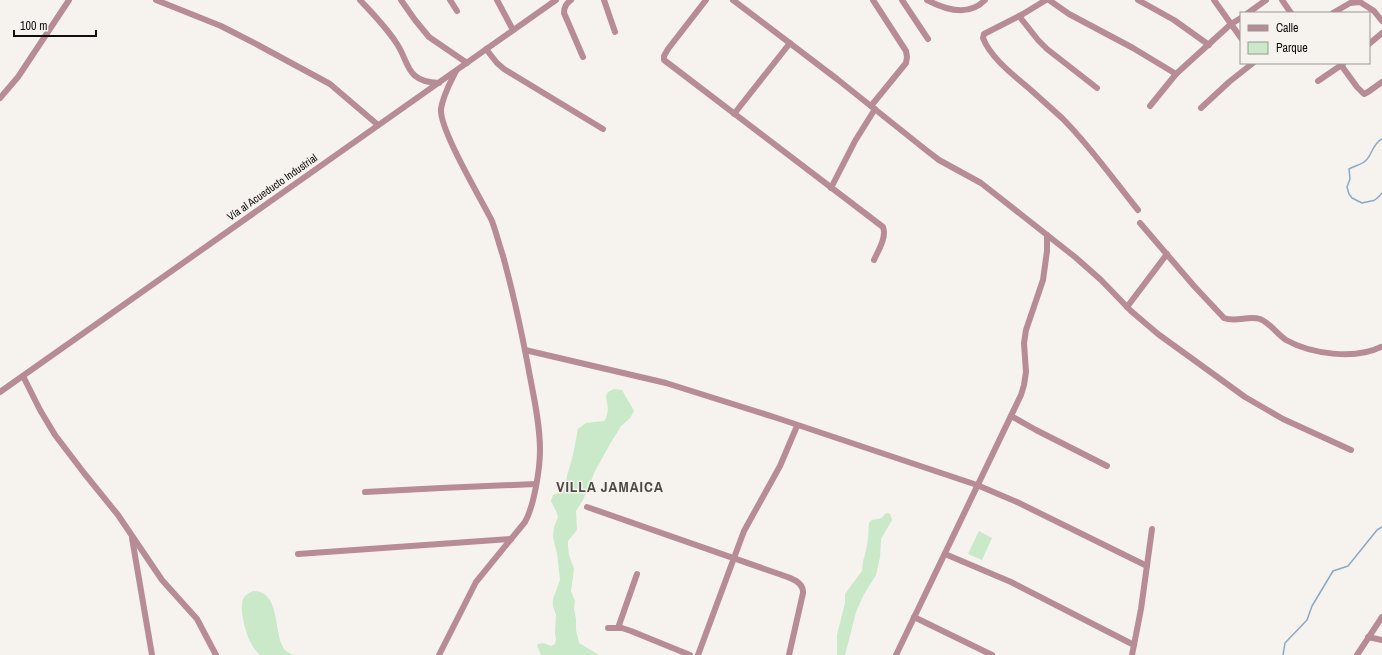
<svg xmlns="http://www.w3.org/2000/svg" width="1382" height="655" font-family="'Archivo Narrow',sans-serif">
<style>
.green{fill:#c9e9c9}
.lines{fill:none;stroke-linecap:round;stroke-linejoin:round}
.stream{stroke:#88aac9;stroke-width:1.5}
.minor{stroke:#b78c97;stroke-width:6}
.labels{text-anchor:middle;stroke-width:3;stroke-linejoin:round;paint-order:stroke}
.street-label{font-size:11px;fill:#100f0e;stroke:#f6f2ed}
.district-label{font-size:15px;font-weight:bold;letter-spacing:1px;fill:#4d4a46;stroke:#f6f2ed}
</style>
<rect width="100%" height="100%" fill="#f6f2ed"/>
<!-- green -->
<g class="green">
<path d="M614,389L622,390L634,411L630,418L621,426L610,444L595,471L583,500L576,511L577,530L568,541V547L569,555L574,569L571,591L575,601L574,609L576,619V630L579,643L599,655H541L537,645L538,644L543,643L551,646L555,644L556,640L555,632L556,615L553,606V599L560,580L557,553L554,542L553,536L554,527L558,517L557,513L551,501L553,495L562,492L564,490L567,476L573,455L578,429L586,423L604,421L606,418L608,410L606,396L608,392Z"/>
<path d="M888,513L890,514L892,520L881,539L880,557L876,575L864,594L856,612L845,655H837V635L845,603V594L862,571L863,561L865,555L868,540L869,523L872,520L882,518L885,514Z"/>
<path d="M979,531L992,538L982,560L968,554Z"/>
<path d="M253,591C279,591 274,627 282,645C283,646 283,649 285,650C287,652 291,654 293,655H260C257,652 254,649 252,645C246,636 239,610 243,599C245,595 249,593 253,591Z"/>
</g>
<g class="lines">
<!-- stream -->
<g class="stream">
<path d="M1382,139C1372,144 1372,157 1364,162C1360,165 1354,166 1349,169L1350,179L1347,187L1349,194L1352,198L1362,203C1365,202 1367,202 1371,201C1376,201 1379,196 1382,193"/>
<path d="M1283,655L1285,643L1307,620L1312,606L1333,571L1348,566L1377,530L1382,527"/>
</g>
<!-- minor -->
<g class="minor">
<path d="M156,0L221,26L258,45L330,84L378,125"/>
<path d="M360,0C372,13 385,26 395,41C410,61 404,82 439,83"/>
<path d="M401,0L415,20L429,37L467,63"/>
<path d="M450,0L457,11"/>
<path d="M497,0L513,30"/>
<path d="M571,0C566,4 564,7 564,13L583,57"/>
<path d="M604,0L615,32"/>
<path d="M706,0L668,49L664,56V60L883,227C887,237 878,251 874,260"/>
<path d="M733,0L837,79L926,150L939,160L981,183L1075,257L1101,280L1131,311L1158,334L1245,397L1283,419L1351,450"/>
<path d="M902,0L928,39"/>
<path d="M927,0C946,10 969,17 985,0"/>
<path d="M1046,0L1023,14L984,34L983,38C991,59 1016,77 1032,91C1042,100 1052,109 1062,118C1090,146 1113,179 1138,210"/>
<path d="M1049,0L1069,14L1133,48L1176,74"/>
<path d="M1138,0L1174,20L1209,45"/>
<path d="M1214,0L1241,38"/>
<path d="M1282,0L1291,13"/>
<path d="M1248,13L1266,0"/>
<path d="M1333,13L1350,3L1360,2L1374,11L1382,21"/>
<path d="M1019,16L1038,40L1047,49L1097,88"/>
<path d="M1369,44L1382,33"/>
<path d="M486,49L497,63L504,69L603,129"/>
<path d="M1341,65L1357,87L1364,94L1368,92L1382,82"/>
<path d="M1318,81L1343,64"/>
<path d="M0,98L18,77L69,0"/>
<path d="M871,106L906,63L907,57L906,51L873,0"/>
<path d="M1150,106L1176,74L1231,24L1241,18"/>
<path d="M1201,108L1229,82L1253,63"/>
<path d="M734,114L790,43"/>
<path d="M831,188L855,141L875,109"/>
<path d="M1140,223L1194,286L1224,318C1236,323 1248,315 1260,319C1270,323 1277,334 1286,340C1311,354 1355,360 1381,347"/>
<path d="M1127,307L1167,254"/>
<path d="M525,350L666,383L777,418L977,485L1017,502L1147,566"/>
<path d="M23,376L40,410L55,435L84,473L118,515L162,580L197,619L216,655"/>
<path d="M0,392L556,0"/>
<path d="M1011,416L1036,430L1107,466"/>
<path d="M365,492L441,488L536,484"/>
<path d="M587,507L779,574C788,577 804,581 803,593L789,655"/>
<path d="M132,538L152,655"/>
<path d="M298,554L511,539"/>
<path d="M945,554L1011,582L1134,645"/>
<path d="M914,617L992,655"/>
<path d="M608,628H622L631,631L690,655"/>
<path d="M618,628L637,574"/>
<path d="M1368,637L1382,640"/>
<path d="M439,655L476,582L525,522C534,506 540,469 540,450C540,422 533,394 528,366C521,329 513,292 503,256C499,244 496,232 492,221C481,199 439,129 441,109C443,95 450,83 456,71"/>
<path d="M698,655L744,531L780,466L797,426"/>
<path d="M896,655L1021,395L1024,385L1026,372L1024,343L1026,330L1043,280L1047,251V235"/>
<path d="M1132,655L1141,609L1152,529"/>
<path d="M1357,655L1382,617"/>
</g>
</g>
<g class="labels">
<!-- street labels -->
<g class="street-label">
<text transform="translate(272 187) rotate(-35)" y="4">Vía al Acueducto Industrial</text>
</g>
<!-- district labels -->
<g class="district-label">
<text x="610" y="492">VILLA JAMAICA</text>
</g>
</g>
<!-- legend -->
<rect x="1240" y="12" width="130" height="52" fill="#f6f2ed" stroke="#9a9794"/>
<rect x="1248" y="25" width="20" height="6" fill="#b78c97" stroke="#9a9794"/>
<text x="1276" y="32" font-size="12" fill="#100f0e">Calle</text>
<rect x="1248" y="42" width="20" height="12" fill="#c9e9c9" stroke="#9a9794"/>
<text x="1276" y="52" font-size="12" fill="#100f0e">Parque</text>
<!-- scale -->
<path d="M14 30v6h82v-6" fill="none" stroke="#100f0e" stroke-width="2"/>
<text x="20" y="30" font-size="12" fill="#100f0e" stroke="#f6f2ed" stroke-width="3" paint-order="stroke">100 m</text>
</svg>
